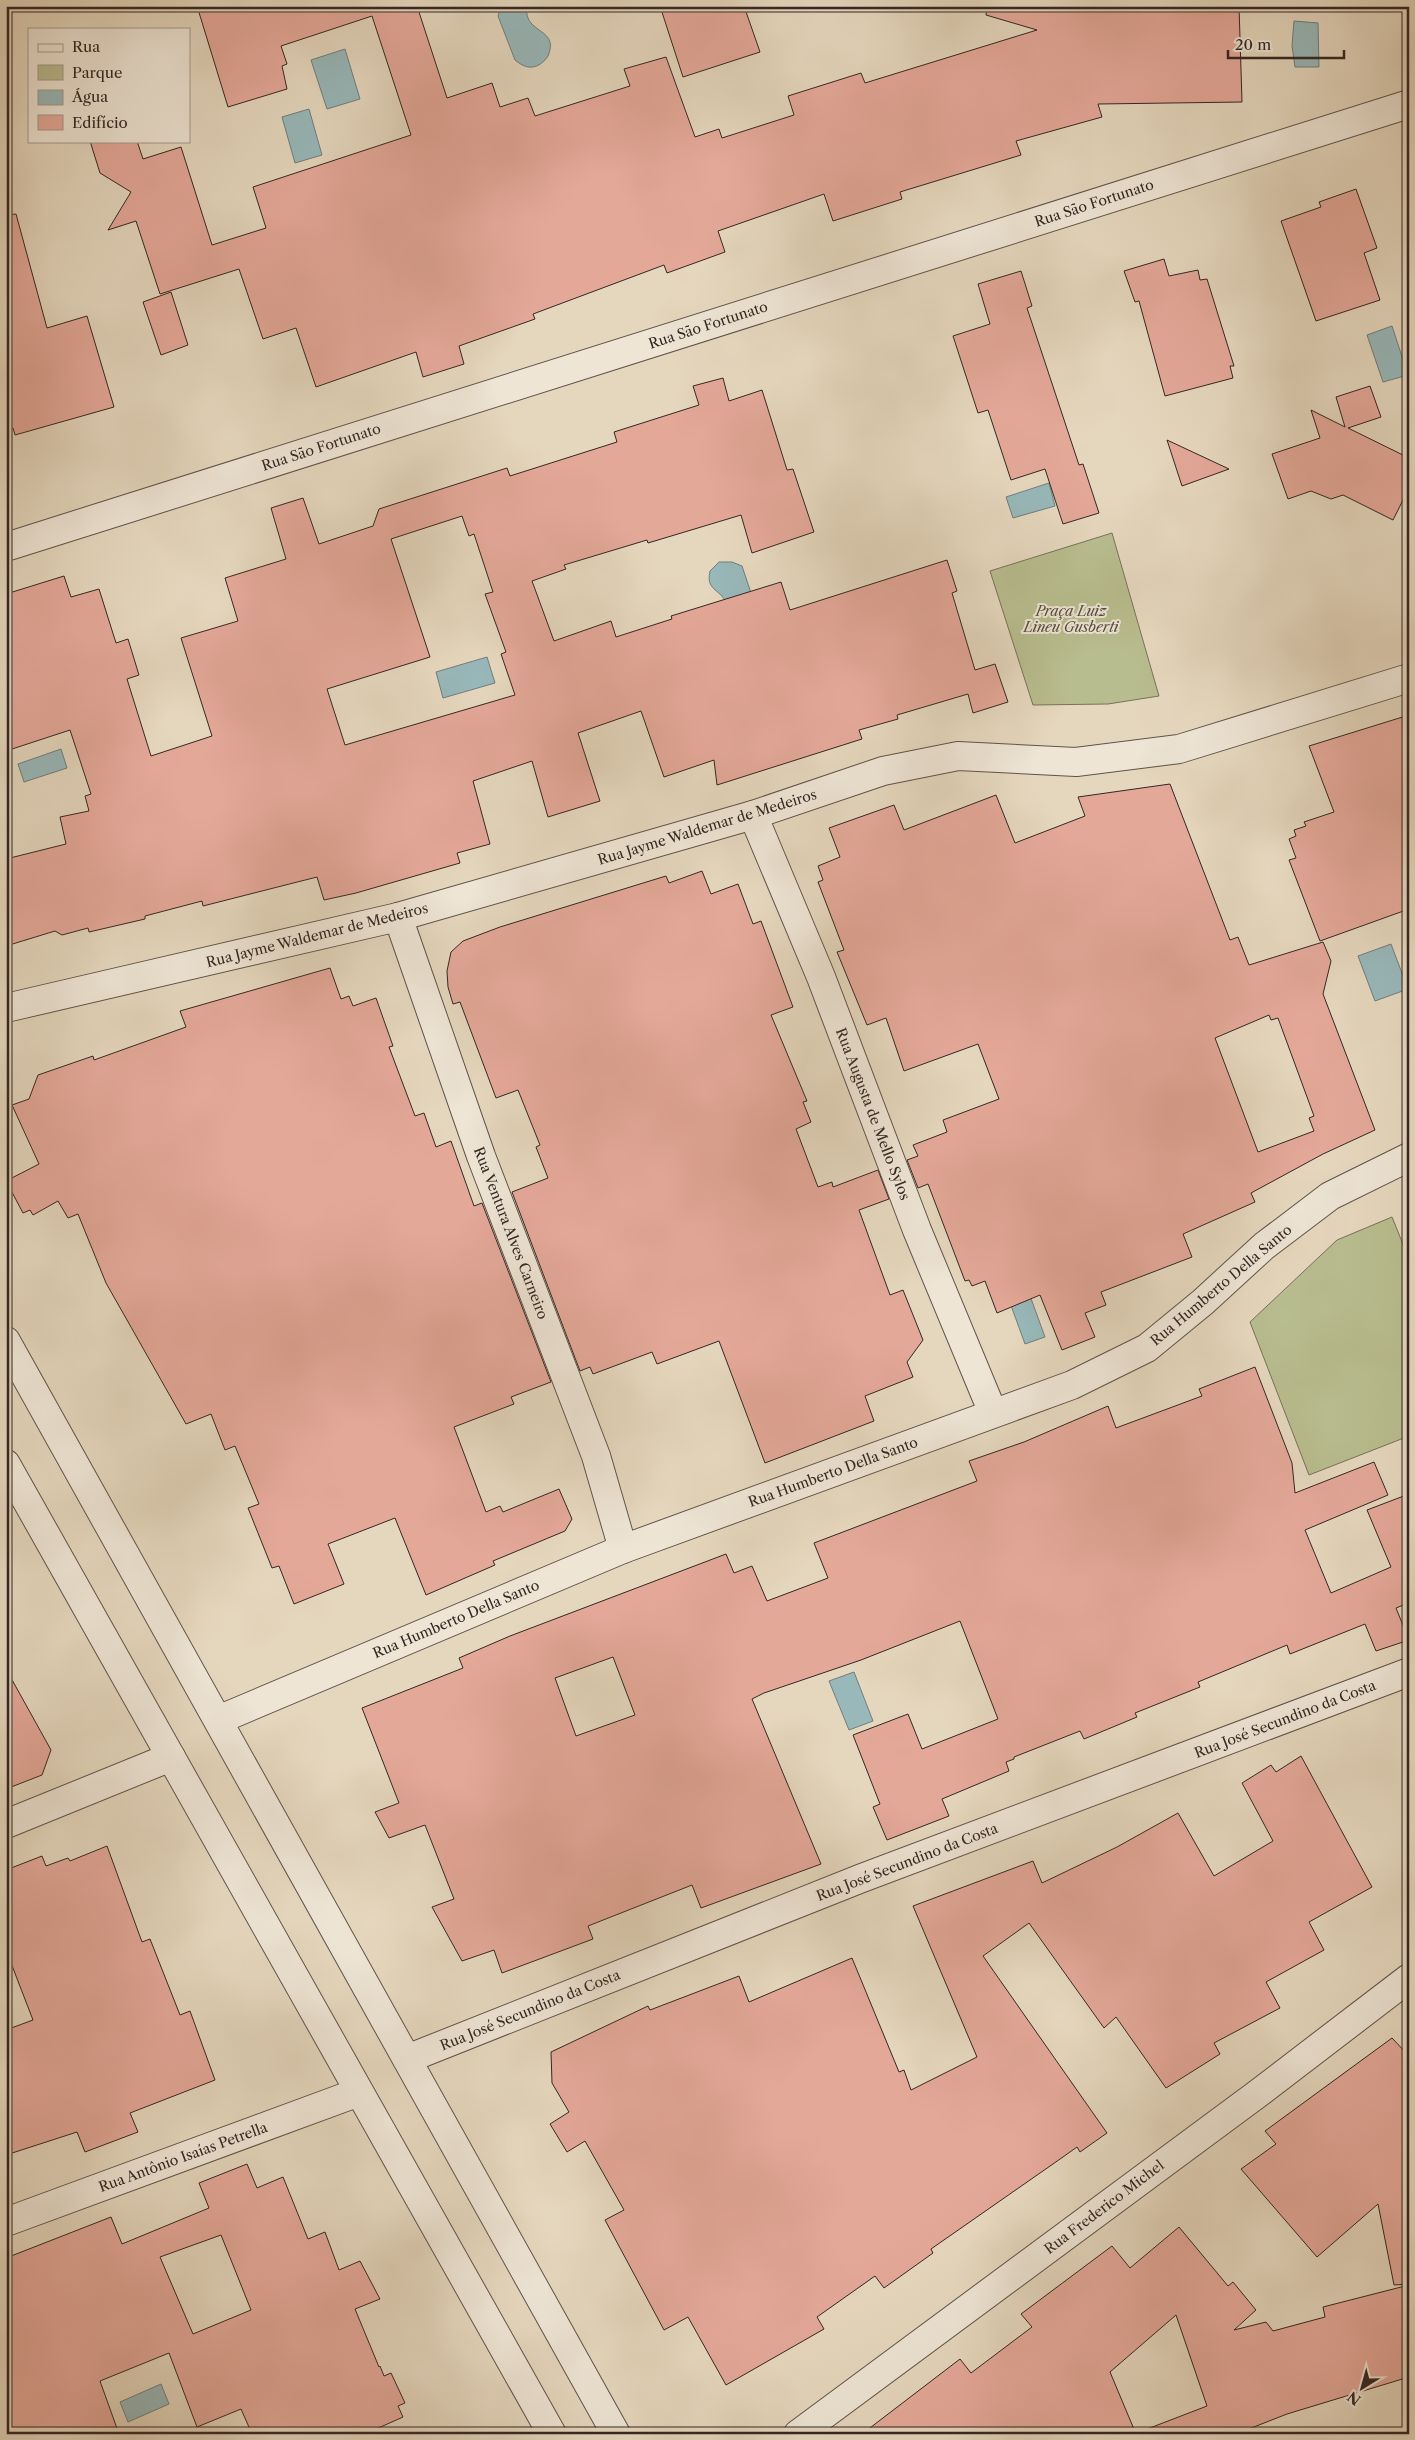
<svg xmlns="http://www.w3.org/2000/svg" width="1415" height="2440" font-family="'Libre Caslon Text',serif">
<style>
.green{fill:#b8bd8f;stroke:#767259}
.water{fill:#98b8ba;stroke:#707e7e}
.building{fill:#e4a899;stroke:#342723;fill-rule:evenodd}
.lines{fill:none;stroke-linecap:round;stroke-linejoin:round}
.minor-casing{stroke:#60534a;stroke-width:30}
.tertiary-casing{stroke:#60534a;stroke-width:30}
.minor{stroke:#eee5d5;stroke-width:28}
.tertiary{stroke:#eee5d5;stroke-width:28}
.labels{text-anchor:middle;stroke-width:4;stroke-linejoin:round;paint-order:stroke}
.street-label{font-size:14px;fill:#342723;stroke:#eee5d5}
.park-label{font-size:14px;font-style:italic;fill:#554c3e;stroke:#eee5d5}
</style>
<rect width="100%" height="100%" fill="#e5d7be"/>
<filter id="stains"><feTurbulence type="fractalNoise" baseFrequency=".004" numOctaves="4"/><feColorMatrix values="0 0 0 0 .2 0 0 0 0 .09 0 0 0 0 .02 0 0 0 .5 -.17"/></filter>
<radialGradient id="worn" r=".72"><stop offset=".6" stop-color="#630" stop-opacity="0"/><stop offset="1" stop-color="#630" stop-opacity=".3"/></radialGradient>
<!-- green -->
<g class="green">
<path d="M1112,533L1159,696L1108,704L1033,705L990,571Z"/>
<path d="M1392,1217L1409,1259V1436L1309,1475L1250,1322L1337,1240Z"/>
</g>
<!-- water -->
<g class="water">
<path d="M501,6H526C526,10 527,15 528,18C534,33 558,32 548,56C545,61 538,67 532,67C526,68 520,64 515,60L498,16Z"/>
<path d="M1294,21L1318,23L1319,67H1295L1292,46Z"/>
<path d="M345,49L360,99L327,109L311,60Z"/>
<path d="M309,109L322,155L295,163L282,117Z"/>
<path d="M1392,326L1408,375L1383,382L1367,335Z"/>
<path d="M1049,483L1055,506L1013,518L1006,497Z"/>
<path d="M719,562H732L742,566L751,593L730,610C727,605 725,599 721,595C712,587 707,585 710,571Z"/>
<path d="M487,657L495,683L443,698L436,672Z"/>
<path d="M61,749L67,768L24,782L18,764Z"/>
<path d="M1391,944L1408,989L1375,1001L1358,956Z"/>
<path d="M1029,1293L1045,1337L1025,1344L1009,1300Z"/>
<path d="M854,1672L873,1721L849,1730L829,1681Z"/>
<path d="M161,2384L169,2404L128,2422L120,2402Z"/>
</g>
<!-- building -->
<g class="building">
<path d="M197,6H417L447,98L492,83L500,107L528,98L535,116L630,86L624,69L666,57L695,137L719,129L722,138L794,115L788,96L861,73L865,83L1037,30L986,15L987,6H1239L1242,102L1098,104L1102,117L1016,141L1021,155L900,192L902,199L833,221L824,194L718,231L725,252L667,273L664,265L533,314L535,319L459,346L464,364L423,377L416,352L316,387L296,328L263,339L239,269L160,294L136,221L108,230L131,192L100,173L90,141H137L143,159L181,147L212,245L266,228L253,187L411,135L372,16L281,46L287,64L282,66L287,89L228,107Z"/>
<path d="M660,6H744L760,52L683,77Z"/>
<path d="M1356,189L1377,248L1364,253L1380,300L1316,321L1281,221L1321,207L1319,202Z"/>
<path d="M16,214L47,328L87,316L114,407L15,435L13,428L6,430V215Z"/>
<path d="M1164,259L1169,276L1198,270L1200,280L1207,279L1234,366H1230L1233,378L1165,396L1139,301L1135,302L1124,271Z"/>
<path d="M1021,271L1032,306L1027,308L1079,465L1083,464L1099,513L1063,524L1045,469L1011,480L988,410L978,413L953,336L990,324L978,284Z"/>
<path d="M171,292L188,345L161,355L143,302Z"/>
<path d="M723,378L729,401L762,390L787,470L793,469L814,532L752,553L741,515L648,543L647,540L564,565L566,569L532,581L554,641L611,621L616,637L672,619L671,616L781,582L790,610L947,560L957,591L952,593L975,670L995,664L1008,702L973,713L968,694L897,715L898,719L859,730L862,739L717,785L714,760L664,777L641,711L578,733L600,801L548,817L532,761L473,781L490,844L457,853L460,863L356,893L324,900L317,877L203,906L202,901L145,916V919L89,932L88,928L62,935L55,931L6,946V859L66,844L60,817L89,811L85,796L91,794L70,730L6,751V594L64,576L71,597L99,589L116,643L128,639L139,675L127,679L151,756L212,736L181,638L238,621L225,578L286,559L271,508L303,498L319,544L373,526L379,509L507,468L510,476L617,442L614,432L699,405L693,386ZM462,516L469,536L474,534L493,592L485,594L506,652L501,654L515,695L345,745L327,689L430,657L391,539Z"/>
<path d="M1370,386L1381,417L1348,428L1409,458V488L1393,520L1343,495L1331,499L1311,491L1288,499L1272,454L1320,438L1311,410L1345,427L1336,397Z"/>
<path d="M1167,440L1229,469L1182,486Z"/>
<path d="M1409,715V909L1320,941L1289,860L1296,858L1289,839L1296,836L1294,830L1306,826L1304,822L1334,812L1309,746Z"/>
<path d="M1170,784L1230,940L1238,937L1249,965L1323,942L1331,961L1323,994L1375,1130L1323,1154L1251,1193L1255,1202L1183,1234L1192,1257L1101,1292L1106,1305L1085,1313L1095,1337L1062,1350L1040,1295L997,1313L985,1281L972,1286L969,1280L965,1281L928,1184L918,1188L907,1160L918,1156L913,1145L947,1132L943,1120L999,1099L978,1044L904,1071L886,1018L867,1025L837,952L844,950L818,882L823,880L818,866L840,857L829,828L894,805L904,830L996,795L1015,843L1085,816L1078,797ZM1269,1015L1271,1020L1278,1018L1314,1116L1309,1118L1314,1131L1258,1152L1215,1038Z"/>
<path d="M702,871L711,894L738,884L753,924L761,921L793,1007L771,1015L807,1101L803,1102L811,1122L796,1129L818,1187L832,1182L833,1187L878,1170L889,1199L859,1210L890,1295L903,1290L923,1340L907,1362L913,1377L865,1396L874,1421L765,1463L719,1341L657,1364L652,1352L593,1374L590,1367L580,1371L512,1192L548,1178L536,1147L540,1145L518,1090L496,1098L460,1002L453,1004L448,987L447,971L451,952L463,941L500,927L666,876L669,883Z"/>
<path d="M330,968L341,999L349,996L353,1006L376,998L393,1046L389,1047L415,1116L424,1113L436,1147L451,1141L474,1206L482,1203L551,1382L511,1397L514,1404L454,1427L486,1512L500,1506L503,1512L559,1489L572,1519L565,1531L493,1561L495,1565L426,1595L395,1518L328,1544L344,1584L294,1604L279,1566L272,1568L248,1508L259,1504L235,1446L225,1450L211,1414L186,1424L106,1283L78,1214L68,1218L58,1201L33,1215L30,1210L23,1213L6,1181L39,1164L12,1105L29,1099L38,1075L93,1056L94,1060L186,1027L180,1011Z"/>
<path d="M1255,1367L1292,1463L1295,1493L1374,1462L1388,1495L1305,1530L1331,1593L1391,1567L1367,1510L1409,1494V1608L1406,1604L1396,1608L1409,1640L1376,1651L1365,1624L1290,1654L1287,1645L1198,1682L1200,1687L1135,1713L1137,1717L1084,1739L1080,1731L1014,1757V1759L1006,1762L1009,1771L942,1799L949,1816L887,1840L873,1807L880,1804L853,1735L908,1714L922,1749L998,1719L960,1621L861,1660L764,1693L752,1699L821,1864L701,1908L692,1885L588,1926L593,1939L502,1973L494,1950L462,1961L432,1907L454,1899L425,1825L389,1838L375,1812L399,1803L362,1708L463,1668L459,1658L510,1636L726,1554L734,1573L752,1566L767,1601L828,1578L814,1543L977,1481L969,1461L1024,1442L1108,1406L1116,1428L1202,1396L1199,1389ZM613,1657L635,1715L576,1736L555,1678Z"/>
<path d="M6,1669L51,1750L42,1775L6,1789Z"/>
<path d="M1301,1756L1372,1887L1309,1922L1324,1950L1266,1982L1280,2008L1214,2043L1220,2054L1166,2088L1116,2017L1104,2028L1029,1923L983,1956L1107,2133L1080,2152L1077,2147L1063,2157L931,2249L933,2253L884,2288L875,2276L817,2317L824,2329L726,2385L688,2317L664,2330L605,2220L624,2210L585,2141L567,2152L550,2124L569,2112L552,2083L551,2052L648,2006L650,2010L739,1976L749,2002L852,1958L899,2072L904,2070L911,2090L977,2057L913,1906L1033,1861L1042,1883L1117,1847L1178,1813L1214,1876L1273,1841L1242,1783L1271,1765L1276,1772Z"/>
<path d="M107,1846L142,1942L150,1939L180,2015L190,2011L215,2080L130,2113L138,2132L85,2152L77,2132L6,2155V2030L33,2020L6,1950V1870L42,1856L46,1866L68,1858L70,1861Z"/>
<path d="M1392,2038L1409,2056V2284L1394,2285L1378,2204L1317,2257L1241,2169L1276,2144L1265,2131Z"/>
<path d="M247,2164L257,2188L283,2177L308,2239L325,2232L339,2270L360,2261L380,2299L355,2309L379,2367L380,2366L384,2376L391,2373L405,2403L398,2406L403,2417L365,2434H252L241,2409L197,2427L169,2353L100,2381L119,2434H6V2258L111,2217L122,2244L209,2208L199,2183ZM221,2235L251,2310L193,2334L160,2257Z"/>
<path d="M1179,2227L1228,2286L1233,2282L1256,2310L1234,2330L1266,2322L1273,2331L1325,2317L1323,2307L1409,2285V2377L1287,2414L1236,2434H1142V2431L1207,2406L1176,2315L1110,2372L1136,2434H862L960,2359L971,2373L1032,2327L1021,2314L1112,2246L1130,2268Z"/>
</g>
<g class="lines">
<!-- minor casing -->
<g class="minor-casing">
<g id="minor">
<path d="M6,547L1409,104"/>
<path d="M753,815L821,977L917,1230L993,1413"/>
<path d="M398,917L481,1156L596,1456L623,1549"/>
<path d="M6,1008L398,917L753,815L883,771L958,756L1076,762L1179,749L1409,678"/>
<path d="M218,1720L623,1549L1072,1385L1147,1348L1203,1302L1264,1246L1330,1196L1409,1157"/>
<path d="M6,1824L171,1757"/>
<path d="M407,2059L862,1878L1409,1672"/>
<path d="M6,2222L359,2092"/>
<path d="M798,2434L1256,2095L1409,1978"/>
</g>
</g>
<!-- tertiary casing -->
<g class="tertiary-casing">
<g id="tertiary">
<path d="M6,1341L616,2434"/>
<path d="M6,1464L552,2434"/>
</g>
</g>
<!-- minor -->
<use href="#minor" class="minor"/>
<!-- tertiary -->
<use href="#tertiary" class="tertiary"/>
</g>
<g class="labels">
<!-- street labels -->
<g class="street-label">
<text transform="translate(1094 203) rotate(-18)" y="5">Rua São Fortunato</text>
<text transform="translate(708 325) rotate(-18)" y="5">Rua São Fortunato</text>
<text transform="translate(321 447) rotate(-18)" y="5">Rua São Fortunato</text>
<text transform="translate(707 827) rotate(-17)" y="5">Rua Jayme Waldemar de Medeiros</text>
<text transform="translate(317 935) rotate(-14)" y="5">Rua Jayme Waldemar de Medeiros</text>
<text transform="translate(873 1114) rotate(69)" y="5">Rua Augusta de Mello Sylos</text>
<text transform="translate(511 1233) rotate(69)" y="5">Rua Ventura Alves Carneiro</text>
<text transform="translate(1221 1285) rotate(-40)" y="5">Rua Humberto Della Santo</text>
<text transform="translate(833 1472) rotate(-20)" y="5">Rua Humberto Della Santo</text>
<text transform="translate(456 1619) rotate(-23)" y="5">Rua Humberto Della Santo</text>
<text transform="translate(1285 1719) rotate(-21)" y="5">Rua José Secundino da Costa</text>
<text transform="translate(907 1862) rotate(-21)" y="5">Rua José Secundino da Costa</text>
<text transform="translate(530 2010) rotate(-22)" y="5">Rua José Secundino da Costa</text>
<text transform="translate(183 2157) rotate(-20)" y="5">Rua Antônio Isaías Petrella</text>
<text transform="translate(1104 2207) rotate(-37)" y="5">Rua Frederico Michel</text>
</g>
<!-- park labels -->
<g class="park-label">
<text x="1071" y="616">Praça Luiz<tspan x="1071" dy="16">Lineu Gusberti</tspan></text>
</g>
</g>
<!-- margin -->
<rect width="1415" height="2440" fill="none" stroke="#e5d7be" stroke-width="25"/>
<rect x="8" y="8" width="1400" height="2425" fill="none" stroke="#342723" stroke-width="2.5"/>
<rect x="12" y="12" width="1390" height="2415" fill="none" stroke="#342723"/>
<!-- legend -->
<rect x="28" y="28" width="162" height="115" fill="#eee5d5" stroke="#a4998e"/>
<rect x="38" y="44" width="25" height="8" fill="#eee5d5" stroke="#a4998e"/>
<text x="72" y="52" font-size="15" fill="#342723">Rua</text>
<rect x="38" y="65" width="25" height="15" fill="#b8bd8f" stroke="#a4998e"/>
<text x="72" y="78" font-size="15" fill="#342723">Parque</text>
<rect x="38" y="90" width="25" height="15" fill="#98b8ba" stroke="#a4998e"/>
<text x="72" y="102" font-size="15" fill="#342723">Água</text>
<rect x="38" y="115" width="25" height="15" fill="#e4a899" stroke="#a4998e"/>
<text x="72" y="128" font-size="15" fill="#342723">Edifício</text>
<!-- north arrow -->
<g transform="translate(1362 2388) rotate(217)" stroke="#eee5d5" stroke-width="4" paint-order="stroke">
<path d="M0-4L9 19L0 12L-9 19Z" fill="#342723"/>
<text y="-8" font-size="14" font-weight="bold" text-anchor="middle" fill="#342723">N</text>
</g>
<!-- scale -->
<path d="M1228 50v8h116v-8" fill="none" stroke="#342723" stroke-width="2.5"/>
<text x="1235" y="50" font-size="15" fill="#342723" stroke="#eee5d5" stroke-width="4" paint-order="stroke">20 m</text>
<rect width="100%" height="100%" filter="url(#stains)"/>
<rect width="100%" height="100%" fill="url(#worn)"/>
</svg>
